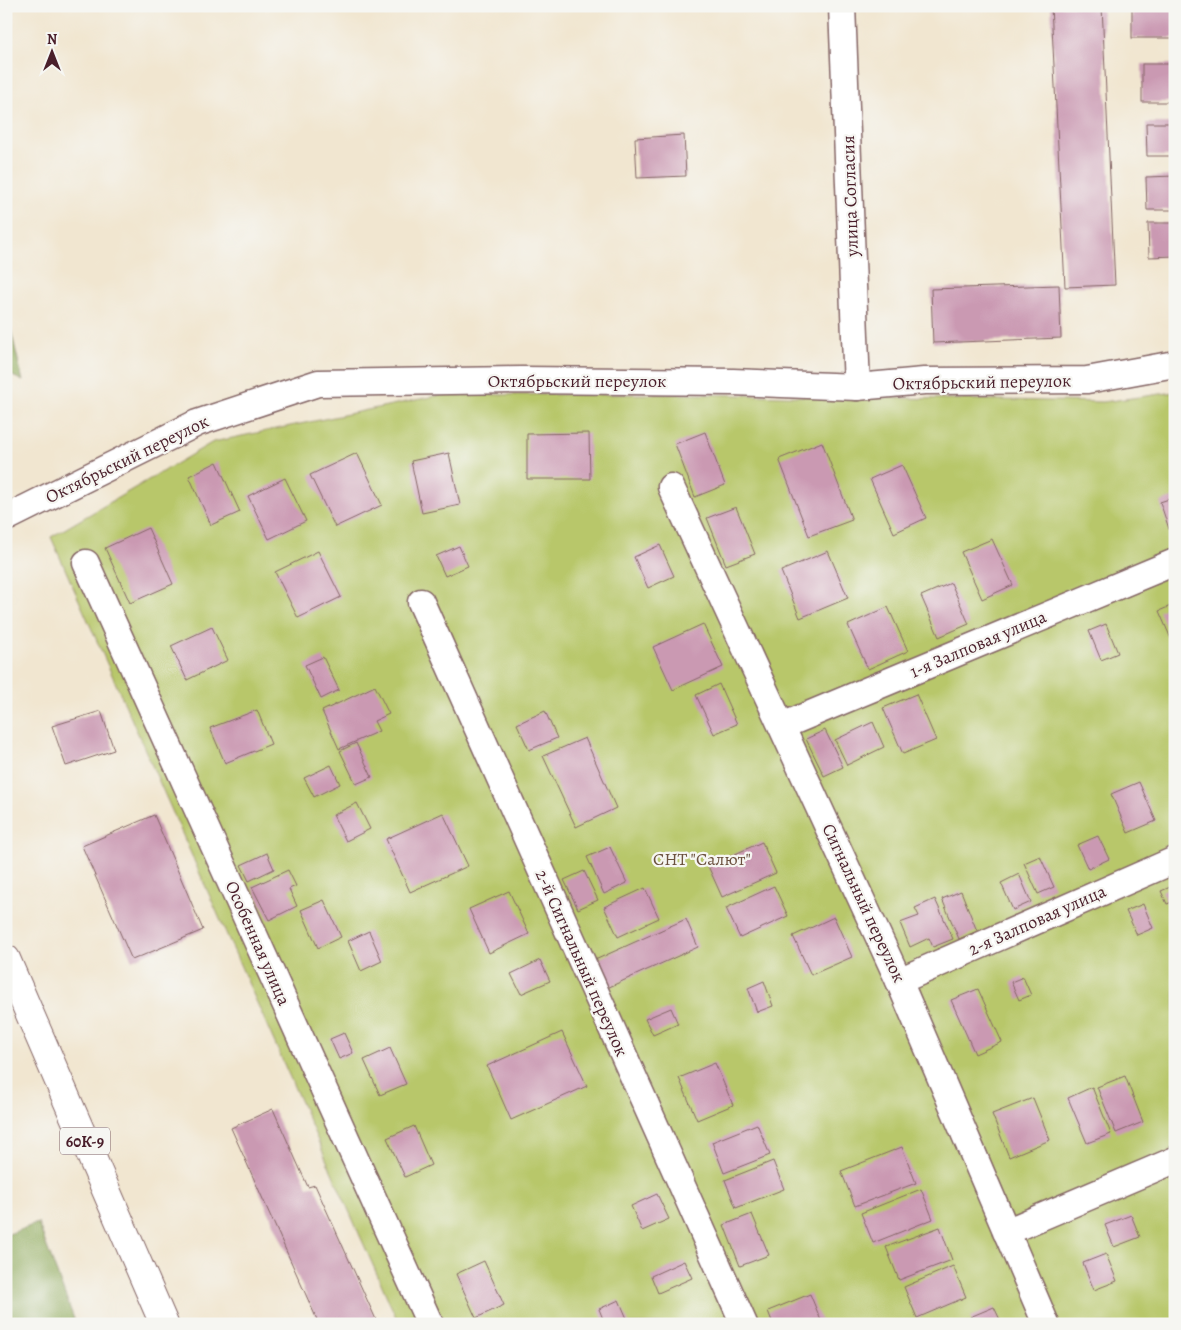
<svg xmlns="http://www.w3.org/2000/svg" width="1181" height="1330" font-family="Alegreya,serif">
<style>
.green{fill:#b8c76a;stroke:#81734a}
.forest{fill:#92ac5e;stroke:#6e6644}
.building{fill:#ca99b2}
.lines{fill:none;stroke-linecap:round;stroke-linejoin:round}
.street-casing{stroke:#846565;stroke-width:29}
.primary-casing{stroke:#846565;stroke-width:30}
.street{stroke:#fff;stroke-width:26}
.primary{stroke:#fff;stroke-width:28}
.labels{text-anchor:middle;stroke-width:4.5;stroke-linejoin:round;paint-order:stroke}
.shield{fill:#f6f6f2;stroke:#7e6067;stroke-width:1}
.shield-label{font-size:16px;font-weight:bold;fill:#4a1f2b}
.street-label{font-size:18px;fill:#4a1f2b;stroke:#f6f6f2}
.park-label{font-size:18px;fill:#6b513e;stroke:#f6f6f2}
</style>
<rect width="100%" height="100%" fill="#f6f6f2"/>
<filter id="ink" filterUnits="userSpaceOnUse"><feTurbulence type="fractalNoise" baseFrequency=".02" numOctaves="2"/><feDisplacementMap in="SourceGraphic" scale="10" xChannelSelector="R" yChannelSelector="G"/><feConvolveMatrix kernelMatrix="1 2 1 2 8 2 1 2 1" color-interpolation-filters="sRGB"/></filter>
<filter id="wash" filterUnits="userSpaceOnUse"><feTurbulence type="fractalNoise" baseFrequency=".0096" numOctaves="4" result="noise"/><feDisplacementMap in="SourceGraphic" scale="20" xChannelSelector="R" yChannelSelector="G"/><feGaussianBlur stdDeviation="1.12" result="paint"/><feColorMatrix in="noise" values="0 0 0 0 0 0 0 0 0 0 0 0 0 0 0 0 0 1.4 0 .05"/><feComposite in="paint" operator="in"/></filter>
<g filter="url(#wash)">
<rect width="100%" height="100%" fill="#f1e6d0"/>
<!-- green -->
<path class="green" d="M1175,392V1324H399L51,537L213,442L440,395L687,394L1103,402Z"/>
<!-- forest -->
<g class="forest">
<path d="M6,309L23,381L6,373Z"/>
<path d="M38,1223L76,1324H6V1235Z"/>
</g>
<g id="blocks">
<!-- building -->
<g class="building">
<path d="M1051,6H1102L1115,285L1065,287Z"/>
<rect x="1132" y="6" width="43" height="32"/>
<rect x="1142" y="64" width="33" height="38"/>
<path d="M1146,123H1175V156H1147Z"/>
<path d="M684,135L686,176L637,178L635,138Z"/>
<path d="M1175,176V210H1147L1146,177Z"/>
<path d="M1148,223H1175V256L1149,257Z"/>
<path d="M1059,285L1061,338L933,343L931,289Z"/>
<path d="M705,432L725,485L695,497L675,444Z"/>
<path d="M589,433L590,479H527V434Z"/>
<path d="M822,442L852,520L809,536L779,459Z"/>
<path d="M357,453L382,505L335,527L310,475Z"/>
<path d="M449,453L460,505L422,513L411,461Z"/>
<path d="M217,462L240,512L211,525L189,476Z"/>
<path d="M902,465L926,518L894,533L870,479Z"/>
<path d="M285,478L306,521L269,539L248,496Z"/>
<path d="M1175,497V544H1174L1160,502Z"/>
<path d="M736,507L755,554L726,565L707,518Z"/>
<path d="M148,528L173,584L130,603L105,548Z"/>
<path d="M992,539L1013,585L982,599L961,552Z"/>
<path d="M660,545L674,576L648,588L634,557Z"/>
<path d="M459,546L468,566L445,576L436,556Z"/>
<path d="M318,551L341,597L298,618L275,572Z"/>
<path d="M828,551L848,598L800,618L781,571Z"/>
<path d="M951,583L969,624L939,637L921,596Z"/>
<path d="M1175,604V648L1159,611Z"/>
<path d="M888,607L908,651L868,669L848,625Z"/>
<path d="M703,624L723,667L673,690L653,647Z"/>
<path d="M1106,624L1118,653L1101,660L1089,631Z"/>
<path d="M212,627L228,660L187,680L171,646Z"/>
<path d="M323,657L339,690L321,699L305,665Z"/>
<path d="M719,684L737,724L714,734L696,695Z"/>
<path d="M375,686L389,714L374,721L379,731L339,749L322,711Z"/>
<path d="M916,694L936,740L903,754L883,708Z"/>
<path d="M257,710L271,744L225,763L210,728Z"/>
<path d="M101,711L114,750L66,766L52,726Z"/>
<path d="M545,711L557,738L529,750L517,724Z"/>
<path d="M873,722L884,747L847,765L835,740Z"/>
<path d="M825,730L843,767L824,776L806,739Z"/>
<path d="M585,738L616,808L576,827L543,756Z"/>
<path d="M356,743L372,777L356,784L340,751Z"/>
<path d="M331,765L340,784L314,797L304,778Z"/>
<path d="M1139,782L1156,821L1128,833L1111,794Z"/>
<path d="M357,803L370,829L346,841L333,815Z"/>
<path d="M443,813L468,866L410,892L386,839Z"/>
<path d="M154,815L203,930L132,960L82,846Z"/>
<path d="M1098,836L1109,859L1088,869L1077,845Z"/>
<path d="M762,842L776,873L722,897L708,866Z"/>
<path d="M610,847L627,883L604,894L587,857Z"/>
<path d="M267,853L274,869L249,881L241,865Z"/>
<path d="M1040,856L1054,887L1038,894L1024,863Z"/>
<path d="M288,870L296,886L289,889L297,906L269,920L252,887Z"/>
<path d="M584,871L598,900L578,909L564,880Z"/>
<path d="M1019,874L1031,902L1013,910L1001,883Z"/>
<path d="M1175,885V901L1167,904L1161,891Z"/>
<path d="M774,886L788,916L740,938L726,908Z"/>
<path d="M645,888L659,918L618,937L604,907Z"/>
<path d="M509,891L529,934L489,953L469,909Z"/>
<path d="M961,891L977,931L959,939L942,899Z"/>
<path d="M935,899L953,939L933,947L929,938L910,947L900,923L919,916L915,908Z"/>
<path d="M324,900L341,937L318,948L301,910Z"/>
<path d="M1143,904L1153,928L1137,935L1126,911Z"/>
<path d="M834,917L852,957L811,975L793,936Z"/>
<path d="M686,919L698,947L607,988L595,960Z"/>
<path d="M369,931L382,961L361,971L348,941Z"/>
<path d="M540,960L550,981L521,994L511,974Z"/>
<path d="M1023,977L1031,995L1019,1000L1011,982Z"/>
<path d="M764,981L773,1006L757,1012L748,988Z"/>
<path d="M978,989L1002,1042L975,1054L951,1000Z"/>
<path d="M671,1008L678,1024L653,1035L645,1019Z"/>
<path d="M562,1032L587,1086L511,1120L487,1066Z"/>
<path d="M344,1033L353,1053L339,1059L330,1039Z"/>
<path d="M390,1048L406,1084L380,1095L364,1060Z"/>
<path d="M715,1063L733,1105L697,1120L679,1078Z"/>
<path d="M1125,1076L1143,1122L1116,1133L1097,1087Z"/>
<path d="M1092,1087L1111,1134L1087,1143L1068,1098Z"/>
<path d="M1033,1098L1050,1140L1009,1157L992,1114Z"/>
<path d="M273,1109L308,1187L315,1185L378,1324H319L231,1128Z"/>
<path d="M757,1124L770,1155L724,1173L712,1142Z"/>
<path d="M414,1126L431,1165L405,1177L387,1138Z"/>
<path d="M902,1147L916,1183L855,1206L841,1171Z"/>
<path d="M773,1161L784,1189L736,1208L725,1180Z"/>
<path d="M921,1189L933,1219L873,1243L861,1213Z"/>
<path d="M657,1194L669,1219L642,1231L631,1206Z"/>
<path d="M752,1214L769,1255L740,1266L724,1225Z"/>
<path d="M1131,1215L1140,1237L1114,1247L1105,1225Z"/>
<path d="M940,1227L952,1260L899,1280L886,1247Z"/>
<path d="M1106,1254L1117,1281L1094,1290L1083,1263Z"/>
<path d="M484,1261L504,1305L476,1318L456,1274Z"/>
<path d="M684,1261L692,1278L658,1293L651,1276Z"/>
<path d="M953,1266L966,1297L917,1318L904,1287Z"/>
<path d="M810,1294L822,1323L773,1324L768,1311Z"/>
<path d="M619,1300L629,1323L605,1324L599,1309Z"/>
<path d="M994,1307L1002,1324H973L970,1317Z"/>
</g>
</g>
</g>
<g filter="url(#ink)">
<use href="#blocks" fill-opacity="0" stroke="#846565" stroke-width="1"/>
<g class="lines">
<!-- street casing -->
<g class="street-casing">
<g id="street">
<path d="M842,6L857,387"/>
<path d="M671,487L899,981L1046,1324"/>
<path d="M6,518L197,423L318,383L522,380L733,382L857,387L924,381L1087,380L1175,364"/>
<path d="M86,563L430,1324"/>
<path d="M421,602L744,1324"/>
<path d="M782,726L1175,562"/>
<path d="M899,981L1175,860"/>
<path d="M1006,1232L1175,1160"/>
</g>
</g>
<!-- primary casing -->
<g class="primary-casing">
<path id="primary" d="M6,959L164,1324"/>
</g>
<!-- street -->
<use href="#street" class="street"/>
<!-- primary -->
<use href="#primary" class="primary"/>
</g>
</g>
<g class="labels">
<!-- shield labels -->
<rect class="shield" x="60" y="1127.5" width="50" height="27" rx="4"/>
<g class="shield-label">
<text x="85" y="1147">60К-9</text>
</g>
<!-- street labels -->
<g class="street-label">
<text transform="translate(850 196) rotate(-92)" y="6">улица Согласия</text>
<text x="577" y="387">Октябрьский переулок</text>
<text transform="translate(982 382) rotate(-1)" y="6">Октябрьский переулок</text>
<text transform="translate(127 459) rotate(-26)" y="6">Октябрьский переулок</text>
<text transform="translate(978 644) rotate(-23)" y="6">1-я Залповая улица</text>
<text transform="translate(864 903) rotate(65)" y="6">Сигнальный переулок</text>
<text transform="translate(1037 920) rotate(-24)" y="6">2-я Залповая улица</text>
<text transform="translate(258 943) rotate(66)" y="6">Особенная улица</text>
<text transform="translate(582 963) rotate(66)" y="6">2-й Сигнальный переулок</text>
</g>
<!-- park labels -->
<g class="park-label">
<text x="702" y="865">СНТ "Салют"</text>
</g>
</g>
<!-- margin -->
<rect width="1181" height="1330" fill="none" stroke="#f6f6f2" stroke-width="25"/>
<!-- north arrow -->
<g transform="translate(52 52)" stroke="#f6f6f2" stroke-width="4" paint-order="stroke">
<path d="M0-4L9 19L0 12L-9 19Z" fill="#4a1f2b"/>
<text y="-8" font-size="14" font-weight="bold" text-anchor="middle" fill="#4a1f2b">N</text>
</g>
</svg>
